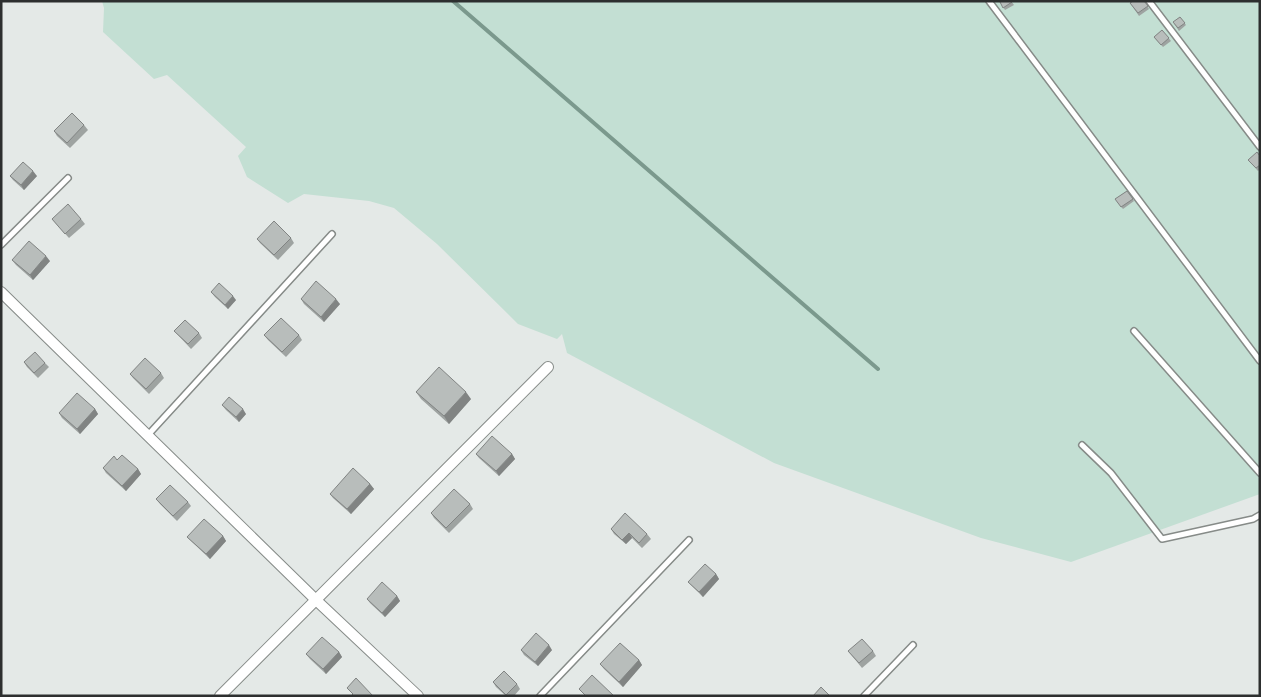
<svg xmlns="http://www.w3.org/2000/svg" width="1261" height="697" font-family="'Noto Sans',sans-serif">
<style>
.green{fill:#c3dfd3}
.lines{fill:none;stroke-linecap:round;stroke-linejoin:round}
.stream{stroke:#7b998d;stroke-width:4}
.service-casing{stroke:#868b88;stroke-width:8}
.minor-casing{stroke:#868b88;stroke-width:12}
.service{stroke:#fff;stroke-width:5}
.minor{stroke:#fff;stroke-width:10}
.wall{fill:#9ea3a1}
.shaded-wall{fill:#818483}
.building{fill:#b8bdbb;stroke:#818483}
</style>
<rect width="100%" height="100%" fill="#e4e9e7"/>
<!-- green -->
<path class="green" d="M102,1H1260V494L1071,562L981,538L774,463L567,353L562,334L557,339L518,324L437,244L394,208L369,201L304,194L288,203L247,177L238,156L246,147L167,75L154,79L103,32L104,8Z"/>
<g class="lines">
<!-- stream -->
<path class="stream" d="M453,1L878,369"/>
<!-- service casing -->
<g class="service-casing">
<g id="service">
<path d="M989,1L1260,361"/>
<path d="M1149,1L1260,147"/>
<path d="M1,245L68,178"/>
<path d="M1134,331L1260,473"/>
<path d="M148,435L332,234"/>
<path d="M1082,445L1111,473L1162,539L1253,519L1260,515"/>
<path d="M540,696L689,540"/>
<path d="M864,696L913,645"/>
</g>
</g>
<!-- minor casing -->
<g class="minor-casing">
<g id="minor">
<path d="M1,292L316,600L418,696"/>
<path d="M220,696L548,367"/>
</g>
</g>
<!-- service -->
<use href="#service" class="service"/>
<!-- minor -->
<use href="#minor" class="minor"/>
</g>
<!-- wall -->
<g class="wall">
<path d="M1011,1L1014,5L1005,10L1000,2Z"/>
<path d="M1144,1L1149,9L1139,16L1130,3Z"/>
<path d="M1180,17L1186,25L1179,31L1173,22Z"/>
<path d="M1162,30L1171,41L1163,47L1154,37Z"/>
<path d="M84,125L88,130L70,148L57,136L54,131Z"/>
<path d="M1260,156V169L1258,171L1248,160Z"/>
<path d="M10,176H37L24,190L13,180Z"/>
<path d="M1127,191L1134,201L1123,209L1115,199Z"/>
<path d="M52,219H81L85,224L69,238Z"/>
<path d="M291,238L294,243L278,260L260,243L257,239Z"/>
<path d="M12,260L50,261L33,280L16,265Z"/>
<path d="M211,292L236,300L228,309L215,297Z"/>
<path d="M301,299L340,304L324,322L304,304Z"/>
<path d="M174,331L199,333L202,338L191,349L178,335Z"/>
<path d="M264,335H299L302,340L286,357L268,340Z"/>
<path d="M24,362L45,363L49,367L38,378L27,367Z"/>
<path d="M161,373L164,378L149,394L133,378L130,374Z"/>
<path d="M416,392L471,399L449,424L421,399Z"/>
<path d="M222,405L246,414L239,422L226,410Z"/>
<path d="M95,409L98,414L80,434L62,418L59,413Z"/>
<path d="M476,454H512L515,459L499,476L479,458Z"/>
<path d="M103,468L138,469L141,474L126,491L106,473Z"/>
<path d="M370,484L374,489L351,514L333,498L330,494Z"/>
<path d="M156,499L188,502L191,506L177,521L160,504Z"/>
<path d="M470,504L473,509L449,533L434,518L431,513Z"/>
<path d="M611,529L647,534L651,539L642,548L632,538L626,544L614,534Z"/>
<path d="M223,536L226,541L210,559L191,541L187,537Z"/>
<path d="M716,574L719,579L703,597L688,582Z"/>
<path d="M397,596L400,601L385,617L370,603L367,599Z"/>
<path d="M521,650H552L538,666L524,655Z"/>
<path d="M848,651H873L876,656L862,668Z"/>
<path d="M339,652L342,657L326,674L310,659L306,654Z"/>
<path d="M639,660L642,665L623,687L604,669L600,664Z"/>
<path d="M493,682L517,684L520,689L514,696H506L496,687Z"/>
</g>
<!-- shaded-wall -->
<g class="shaded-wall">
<path d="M33,171L37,176L24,190L21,185Z"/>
<path d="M46,256L50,261L33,280L30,275Z"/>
<path d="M233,296L236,300L228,309L225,305Z"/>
<path d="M336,299L340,304L324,322L321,317Z"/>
<path d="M466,392L471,399L449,424L444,416Z"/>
<path d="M95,409L98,414L80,434L77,429Z"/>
<path d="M243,409L246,414L239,422L236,417Z"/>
<path d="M512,454L515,459L499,476L496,471Z"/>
<path d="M138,469L141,474L126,491L122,486Z"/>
<path d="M370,484L374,489L351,514L347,509Z"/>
<path d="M629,533L632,538L626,544L622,540Z"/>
<path d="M223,536L226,541L210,559L206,554Z"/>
<path d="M716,574L719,579L703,597L699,592Z"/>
<path d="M397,596L400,601L385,617L382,613Z"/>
<path d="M549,645L552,650L538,666L535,662Z"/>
<path d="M339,652L342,657L326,674L323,669Z"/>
<path d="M639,660L642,665L623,687L619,682Z"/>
</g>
<!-- building -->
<g class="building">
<path d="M1001,1H1011L1012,2L1003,8L1000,2Z"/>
<path d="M1133,1H1144L1148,6L1138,13L1130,3Z"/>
<path d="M1180,17L1185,23L1178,28L1173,22Z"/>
<path d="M1162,30L1169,38L1161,45L1154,37Z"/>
<path d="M72,113L84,125L67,143L54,131Z"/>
<path d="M1257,152L1260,156V165L1256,168L1248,160Z"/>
<path d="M23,162L33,171L21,185L10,176Z"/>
<path d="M1127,191L1133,199L1121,207L1115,199Z"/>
<path d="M68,204L81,219L65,234L52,219Z"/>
<path d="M274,221L291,238L274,255L257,239Z"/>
<path d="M29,241L46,256L30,275L12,260Z"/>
<path d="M316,281L336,299L321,317L301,299Z"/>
<path d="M219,283L233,296L225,305L211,292Z"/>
<path d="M281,318L299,335L282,352L264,335Z"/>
<path d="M185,320L199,333L188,344L174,331Z"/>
<path d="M35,352L45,363L34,373L24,362Z"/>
<path d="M145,358L161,373L146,389L130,374Z"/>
<path d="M439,367L466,392L444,416L416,392Z"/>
<path d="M77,393L95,409L77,429L59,413Z"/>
<path d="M229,397L243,409L236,417L222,405Z"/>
<path d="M492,436L512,454L496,471L476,454Z"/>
<path d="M122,455L138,469L122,486L103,468L114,456L117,460Z"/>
<path d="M353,468L370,484L347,509L330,494Z"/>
<path d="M170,485L188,502L173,516L156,499Z"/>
<path d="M454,489L470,504L446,528L431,513Z"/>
<path d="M625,513L647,534L639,543L629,533L622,540L611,529Z"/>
<path d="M204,519L223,536L206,554L187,537Z"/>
<path d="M705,564L716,574L699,592L688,582Z"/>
<path d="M382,582L397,596L382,613L367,599Z"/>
<path d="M536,633L549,645L535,662L521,650Z"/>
<path d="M322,637L339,652L323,669L306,654Z"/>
<path d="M862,639L873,651L859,663L848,651Z"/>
<path d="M620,643L639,660L619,682L600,664Z"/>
<path d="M504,671L517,684L506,695L493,682Z"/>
<path d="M592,675L614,696H586L579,689Z"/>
<path d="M356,678L373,696H351L353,694L347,688Z"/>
<path d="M821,687L830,696H813Z"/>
</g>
<!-- border -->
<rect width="1261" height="697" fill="none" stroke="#2d2f2f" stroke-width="5"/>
</svg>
